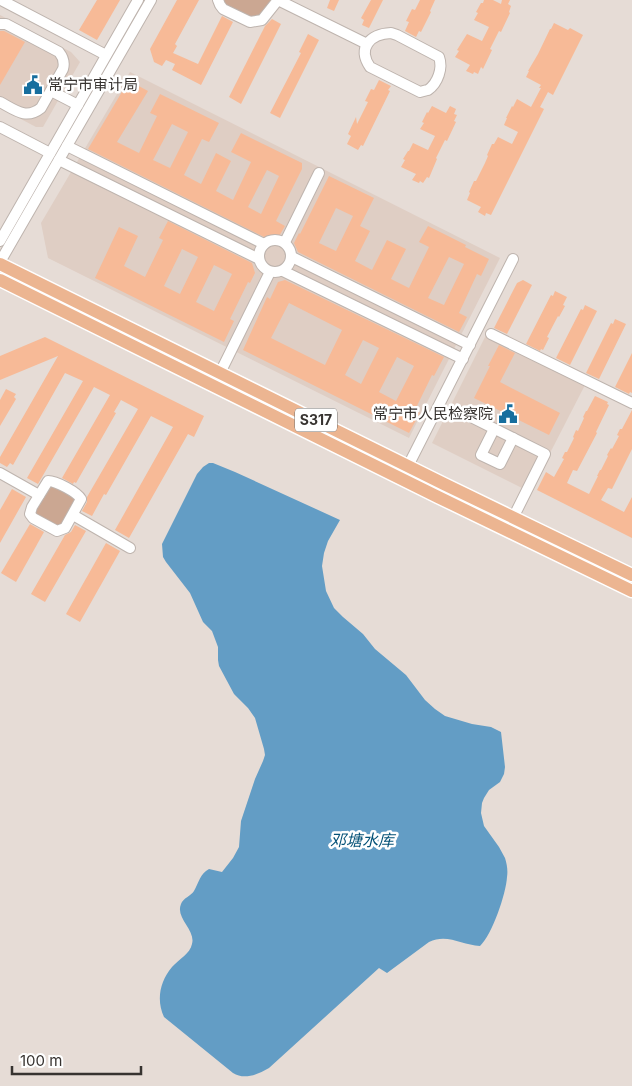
<svg xmlns="http://www.w3.org/2000/svg" width="632" height="1086" font-family="Inter,'Noto Sans SC',sans-serif">
<style>
.built{fill:#dfcec4}
.green{fill:#cba792}
.water{fill:#639dc5}
.building{fill:#f7ba97;fill-rule:evenodd}
.lines{fill:none;stroke-linecap:round;stroke-linejoin:round}
.minor-casing{stroke:#beb4ae;stroke-width:12}
.major-casing{stroke:#fff;stroke-width:15}
.minor{stroke:#fff;stroke-width:10}
.major{stroke:#ecb591;stroke-width:12}
.labels{text-anchor:middle;stroke-width:5;stroke-linejoin:round;paint-order:stroke}
.shield{fill:#fff;stroke:#73706e;stroke-width:1}
.shield-label{font-size:14px;font-weight:bold;fill:#373330}
.poi-label{font-size:15px;fill:#373330;stroke:#fff;text-anchor:start}
.water-label{font-size:16px;font-style:italic;fill:#045177;stroke:#fff}
</style>
<rect width="100%" height="100%" fill="#e6dcd6"/>
<!-- built -->
<g class="built">
<path d="M0,15L71,52L80,62L43,127H36L0,108Z"/>
<path d="M130,72L500,258L409,438L48,258L41,223Z"/>
<path d="M486,335L585,385L530,492L432,443Z"/>
</g>
<!-- green -->
<g class="green">
<path d="M222,0H272C268,5 264,13 258,16C251,20 226,7 222,0Z"/>
<path d="M50,486H54L76,498L62,525L58,526L36,515L35,512Z"/>
</g>
<!-- water -->
<path class="water" d="M209,463H213L235,472L340,520L328,541L324,553L322,566L326,591L334,608L343,617L363,634L375,649L406,675L425,700L435,709L445,716L472,724L491,727L501,732L505,767L504,774L500,782L489,790L484,798L482,803L481,813L484,826L499,847L505,858C507,864 508,871 507,877C506,894 492,935 480,946C462,945 447,933 429,942L387,973L379,968L269,1068C257,1075 244,1080 233,1073L164,1017C156,1000 160,981 172,967C179,959 190,954 192,944C196,930 175,918 181,904C183,898 191,896 194,891C199,882 200,874 209,869L222,872L233,858L239,847L241,821L255,779L263,761L265,755L264,749L255,718L248,708L234,694L219,666L218,660V647L212,631L203,622L190,593L166,562L163,557L162,544L197,474L203,467Z"/>
<!-- building -->
<g class="building">
<path d="M97,0H120L97,40L79,30Z"/>
<path d="M177,0H199L175,44L177,46L173,53L198,64L222,16L233,22L201,85L172,70L175,64L166,60L162,66L154,62L150,49Z"/>
<path d="M330,0H339L334,11L327,8Z"/>
<path d="M371,0H383L369,28L362,25L364,20L361,18Z"/>
<path d="M420,0H435L430,11L431,12L421,32L419,31L416,37L405,31L409,22L406,21L412,9L415,10Z"/>
<path d="M484,0H493L501,4L502,0H510L508,4L511,6L509,12L510,13L501,32L499,31L490,49L492,50L483,69L481,67L478,74L474,72L473,74L466,71L470,65L455,57L459,51L457,50L467,34L482,41L489,27L474,20L478,13L476,12L481,3H483Z"/>
<path d="M272,19L281,24L241,104L229,97L265,26Z"/>
<path d="M554,23L568,30L570,28L583,35L553,95L548,92L540,107L544,109L491,215L486,213L485,216L478,212L481,207L467,200L470,193L469,192L474,181H476L485,163L488,156L487,155L492,144H494L498,137L512,144L518,132L504,125L507,118H506L512,106L513,107L517,99L531,107L541,88H539L541,85L526,77L529,71H528L538,54L550,29H551Z"/>
<path d="M0,31H4L25,42L0,85Z"/>
<path d="M308,34L319,40L280,118L270,113L301,53L299,52Z"/>
<path d="M379,80L391,86L388,90L390,91L363,146L361,145L358,150L347,144L351,136L348,134L356,117L357,124L368,102L365,101L371,89L374,90Z"/>
<path d="M135,84L148,91L117,142L139,153L157,116L150,113L160,94L219,123L209,142L202,139L184,175L201,184L216,153L231,161L216,191L233,200L251,162L231,152L241,133L302,163V169L276,221L285,226L278,238L270,240L88,149L126,85ZM172,124L188,132L170,168L153,160ZM267,170L279,176L261,214L248,207Z"/>
<path d="M432,106L446,113L450,106L456,109L454,114L457,115L454,121L456,122L447,141L445,140L436,158L437,159L429,178L427,177L423,183L420,181L419,183L412,180L416,174L401,167L405,160L403,159L408,151H409L413,143L428,150L435,136L420,129L424,123L422,122L427,112L428,113Z"/>
<path d="M329,176L374,198L360,226L370,231L355,261L372,270L387,240L406,249L391,279L409,288L429,247L419,242L428,226L466,245L465,247L489,259L481,276L477,274L459,313L467,317L459,332L298,252L294,243L299,233L300,234ZM336,208L353,216L336,251L319,243ZM449,257L464,264L444,305L428,298Z"/>
<path d="M168,221L252,263L255,273L250,283L248,282L230,319L234,321L224,342L95,278L119,227L138,236L124,266L145,277L163,240L159,238ZM182,249L198,257L180,294L164,286ZM214,265L232,274L214,311L196,302Z"/>
<path d="M285,280L444,357L434,376L432,375L415,410L420,413L409,433L243,350L267,297L270,299L278,282ZM289,303L342,330L325,365L271,338ZM363,340L379,348L361,384L345,375ZM397,357L414,366L396,401L379,392Z"/>
<path d="M523,280L532,285L507,334L494,328L517,283Z"/>
<path d="M555,291L567,297L563,305L565,306L559,317L558,316L547,337L549,338L543,350L541,349L540,351L526,344L551,295L553,296Z"/>
<path d="M585,305L597,311L570,365L556,358L581,309L583,310Z"/>
<path d="M615,319L626,324L599,379L586,373L611,323L613,324Z"/>
<path d="M45,337L204,416L194,437L188,434L129,538L115,530L173,427L151,416L106,495L104,494L92,516L82,511L87,502V497L138,409L121,400L114,412L116,413L76,483L74,482L73,484L62,478L110,395L94,387L38,484L27,478L83,381L65,373L13,465L10,463L7,467L0,463V457L58,356L0,380V356Z"/>
<path d="M499,345L515,353L500,382L560,413L549,435L474,398L490,366H488Z"/>
<path d="M632,353V393L630,392L629,394L615,387Z"/>
<path d="M6,389L16,394L14,397L16,399L0,426V400Z"/>
<path d="M595,396L608,402L607,404L609,405L596,432L597,433L577,471L573,470L567,483L589,494L598,476H597L600,470H601L608,456L607,455L611,448L612,449L619,436L617,435L620,429H622L632,410V449L612,489L608,488L601,500L624,512L632,497V538L537,490L546,472L554,477L564,459L562,458L565,452H567L574,438L573,437L576,430L578,431L584,418L583,417L586,411H587Z"/>
<path d="M12,489L26,497L0,543V510Z"/>
<path d="M30,524L44,532L16,582L1,573Z"/>
<path d="M75,525L86,531L45,602L31,594L65,535L71,532Z"/>
<path d="M106,543L120,551L80,622L66,614Z"/>
</g>
<g class="lines">
<!-- minor casing -->
<g class="minor-casing">
<g id="minor">
<path d="M1,0L106,55"/>
<path d="M218,0L220,5L223,9L250,22L262,20L278,0"/>
<path d="M278,0L367,44"/>
<path d="M0,24H6L59,52C63,57 65,62 63,69L41,108C26,120 15,110 0,102"/>
<path d="M391,33L397,35L439,57C443,68 438,83 428,90C427,90 420,92 420,92L370,67C357,48 370,34 391,33Z"/>
<path d="M51,91L78,105"/>
<path d="M0,127L50,153"/>
<path d="M67,146L264,244"/>
<path d="M59,160L259,259"/>
<circle cx="275" cy="256" r="16"/>
<path d="M0,241L138,0"/>
<path d="M285,242L319,173"/>
<path d="M292,257L470,345"/>
<path d="M0,262L151,0"/>
<path d="M283,271L463,359"/>
<path d="M491,334L632,403"/>
<path d="M220,373L270,272"/>
<path d="M459,411L545,454L513,518"/>
<path d="M494,429L481,455L500,464L513,438"/>
<path d="M408,466L513,259"/>
<path d="M0,473L39,495"/>
<path d="M48,481C56,481 77,492 81,499L65,528L57,531L33,518L30,514L32,507Z"/>
<path d="M73,515L130,548"/>
</g>
</g>
<!-- major casing -->
<g class="major-casing">
<g id="major">
<path d="M0,264L444,484L632,575"/>
<path d="M0,280L438,497L632,591"/>
</g>
</g>
<!-- minor -->
<use href="#minor" class="minor"/>
<!-- major -->
<use href="#major" class="major"/>
</g>
<!-- icons -->
<defs>
<g id="civic-bare" transform="scale(1.5)"><path d="M-.6-6.5H3V-4.5H.6V-3L4-1V1h2V6H-6V1h2V-1L-.6-3ZM-1.2 2.5V6h2.4V2.5Z" fill="#176e9e" stroke="#fff" stroke-width="2.5" paint-order="stroke"/></g>
</defs>
<g fill-rule="evenodd">
<use href="#civic-bare" x="33" y="85"/>
<use href="#civic-bare" x="508" y="414"/>
</g>
<g class="labels">
<!-- shield labels -->
<rect class="shield" x="295" y="408.5" width="42" height="23" rx="4"/>
<g class="shield-label">
<text x="316" y="425">S317</text>
</g>
<!-- poi labels -->
<g class="poi-label">
<text x="48" y="90">常宁市审计局</text>
<text x="493" y="419" text-anchor="end">常宁市人民检察院</text>
</g>
<!-- water labels -->
<g class="water-label">
<text x="362" y="846">邓塘水库</text>
</g>
</g>
<!-- scale -->
<path d="M12 1066v8h129v-8" fill="none" stroke="#373330" stroke-width="2.5"/>
<text x="20" y="1066" font-size="15" fill="#373330" stroke="#ffffff" stroke-width="4" paint-order="stroke">100 m</text>
</svg>
